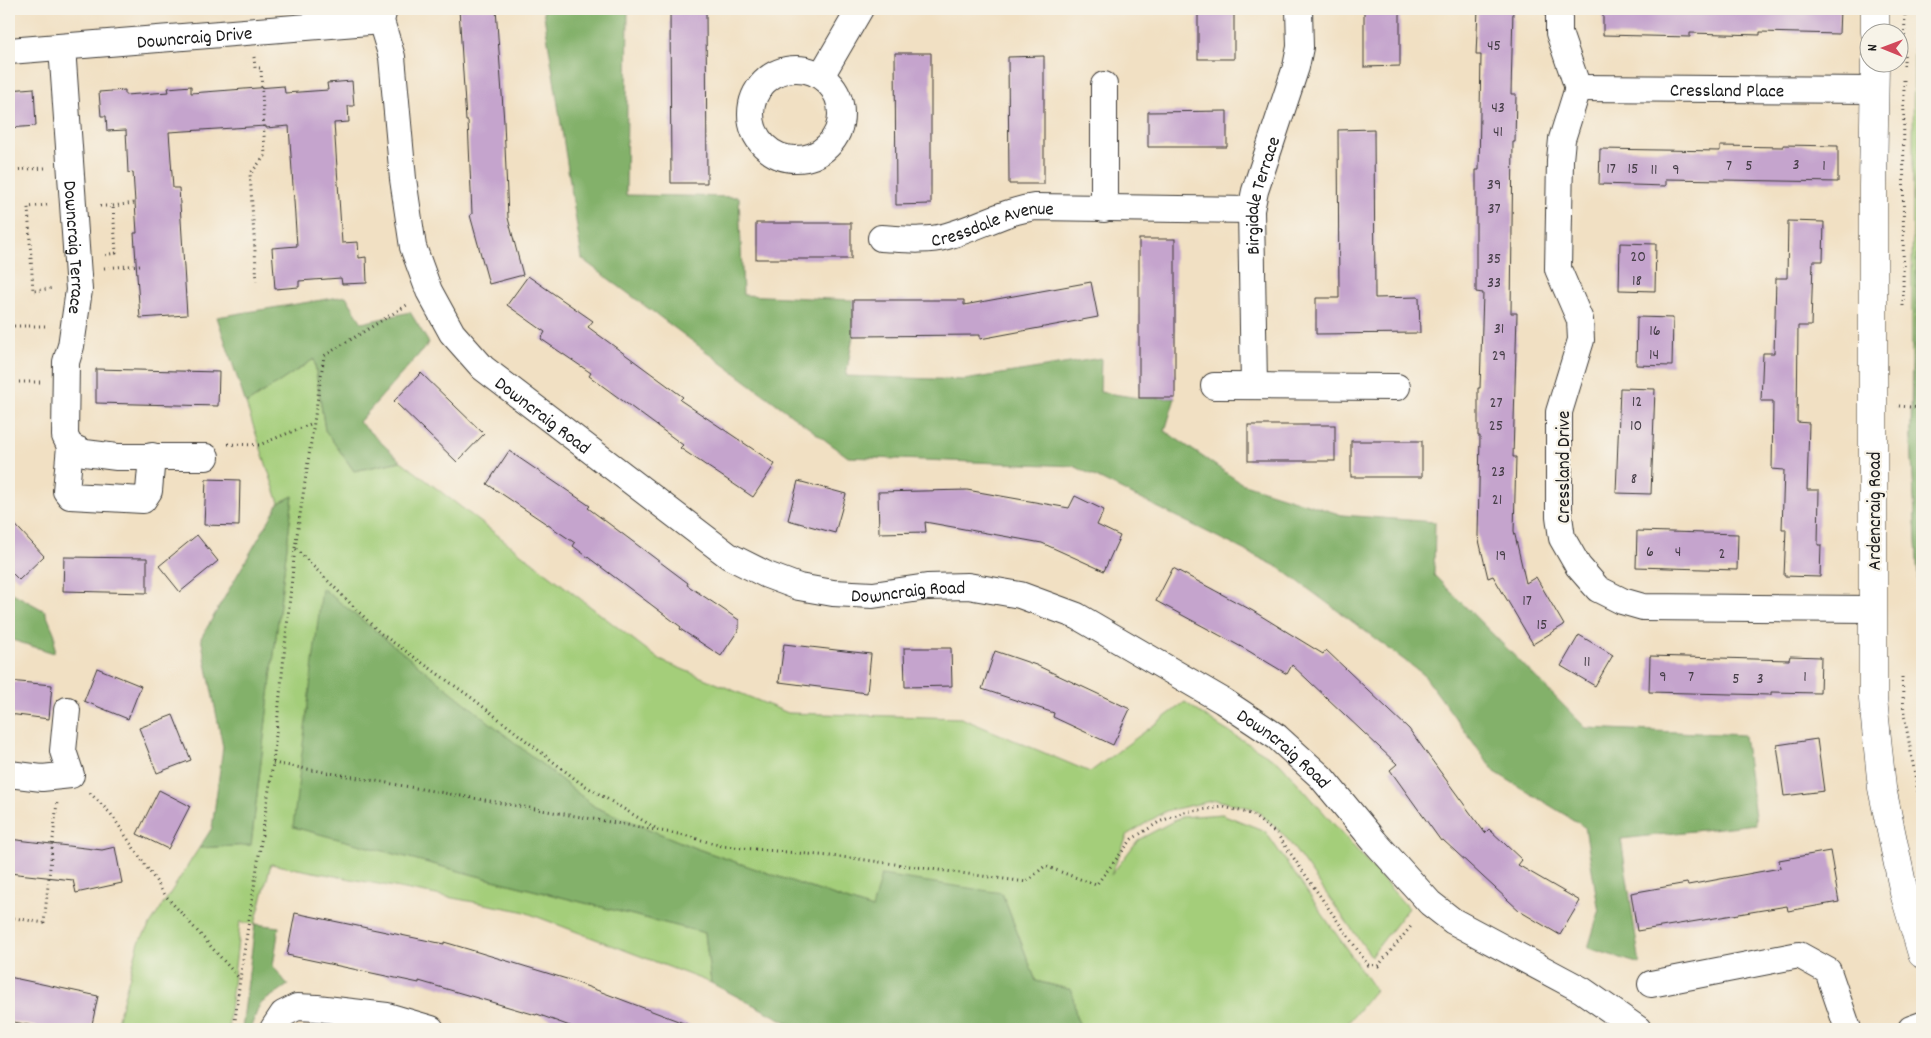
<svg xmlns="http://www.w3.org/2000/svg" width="1931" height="1038" font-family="Dekko,sans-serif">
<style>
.green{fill:#a4ce7a;stroke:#60754b}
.forest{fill:#83b16a;stroke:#506643}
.building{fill:#c5a4cd}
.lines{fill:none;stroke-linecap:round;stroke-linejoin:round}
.minor-casing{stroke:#3c3935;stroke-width:28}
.tertiary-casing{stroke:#3c3935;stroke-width:29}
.path{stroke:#3c3935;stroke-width:3;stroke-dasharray:1 4;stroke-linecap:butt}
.minor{stroke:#fff;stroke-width:26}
.tertiary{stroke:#fff;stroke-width:28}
.labels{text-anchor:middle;stroke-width:4.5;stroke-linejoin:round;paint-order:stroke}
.number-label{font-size:16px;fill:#463e48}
.street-label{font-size:19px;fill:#1c1c1c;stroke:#f7f3e8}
</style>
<rect width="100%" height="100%" fill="#f7f3e8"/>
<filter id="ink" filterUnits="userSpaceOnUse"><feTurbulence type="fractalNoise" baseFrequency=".02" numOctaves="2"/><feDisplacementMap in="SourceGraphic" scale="10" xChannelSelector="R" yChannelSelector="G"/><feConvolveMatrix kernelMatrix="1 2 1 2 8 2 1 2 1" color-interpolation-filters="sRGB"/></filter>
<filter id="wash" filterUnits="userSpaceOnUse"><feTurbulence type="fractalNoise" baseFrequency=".0096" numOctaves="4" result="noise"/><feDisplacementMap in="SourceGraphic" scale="20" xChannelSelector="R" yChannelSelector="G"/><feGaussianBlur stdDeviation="1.12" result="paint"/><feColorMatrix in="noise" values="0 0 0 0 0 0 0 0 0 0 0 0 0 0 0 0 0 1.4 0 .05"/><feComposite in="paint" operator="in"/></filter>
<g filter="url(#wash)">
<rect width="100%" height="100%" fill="#f1e0c3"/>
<!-- green -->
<g class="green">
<path d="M1914,9H1922V662L1911,436Z"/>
<path d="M314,359L325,430L354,471L401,461L660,660L788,713L961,718L1090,772L1185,702L1219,726L1280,763L1408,908L1371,956L1285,836L1255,809L1216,800L1166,811L1128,834L1111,875L1138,840L1181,817L1222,814L1265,831L1375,990L1343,1029H1082L1076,1017L1072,990L1036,981L1002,893L872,909L695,848L595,807L322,589L294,827L489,879L705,933L711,983L522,911L271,864L255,924L240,922L228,1029H115L139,942L199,848L251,845L293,496L279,503L246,404Z"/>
</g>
<!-- forest -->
<g class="forest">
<path d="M543,9H628L626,195L739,197L743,295L853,300V336L846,376L964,380L1101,358L1100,392L1139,398H1175L1165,431L1241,483L1342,515L1435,522L1434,575L1586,728L1744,735L1756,824L1621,839L1640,964L1588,948L1599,912L1585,827L1495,772L1423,674L1280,568L1074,466L848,457L582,259Z"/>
<path d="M1922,62V662L1911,436Z"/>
<path d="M346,296L362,323L410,312L429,343L359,422L401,461L354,471L325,430L314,359L246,404L217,317Z"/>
<path d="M293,496L251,845L199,848L212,828L223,747L201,638L279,503Z"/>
<path d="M322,588L595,807L695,848L872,909L881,875L1002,893L1036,981L1072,990L1076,1017L1082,1029H800L711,983L705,933L489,879L293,827Z"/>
<path d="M9,591L45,611L55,635L54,653L9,639Z"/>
<path d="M255,924L279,927L273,966L288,985L260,1004L250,1029H242Z"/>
</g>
<g id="blocks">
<!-- building -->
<g class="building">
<path d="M459,9H496L504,122L508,218L523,275L489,284L470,215L472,214L468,121H466Z"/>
<path d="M670,9H706L707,183H671Z"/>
<path d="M1364,9H1400V66L1364,67Z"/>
<path d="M1478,9H1513L1511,94H1516L1515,142H1513L1511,313H1517L1513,457H1516L1514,531L1526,583L1536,577L1564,625L1533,644L1493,576L1488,578L1478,536L1480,436H1478V388H1480L1483,293L1476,292V170H1479L1481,55H1476Z"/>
<path d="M1603,9H1840L1839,34L1760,32V35L1690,33V37L1603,35Z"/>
<rect x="1198" y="11" width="36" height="48"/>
<path d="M895,53H931V204L896,205Z"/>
<path d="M1044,56V184H1009L1008,57Z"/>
<path d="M352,81L354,106H348L349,122L334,123L342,243L358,242L359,258L366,257L367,283L342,284L341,278L299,281V287L275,289L272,248L297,246L289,126L266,128V126L169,132L173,188H179L187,315L140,318L134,233H137L133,172L128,173L126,130L107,131L106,116H101L99,92L125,90V95L169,92L168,88L191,86V93L284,86L285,93L328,90L327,83Z"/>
<path d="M34,88L36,126L9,128V90Z"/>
<path d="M1227,111V147H1148V112Z"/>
<path d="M1374,129L1375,298L1419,297L1420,333L1316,334V298H1339L1338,130Z"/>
<path d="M1783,145L1838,146V182L1666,179V186L1599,184L1600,149L1720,151V146L1783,147Z"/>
<path d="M1788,221L1824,222L1823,261H1813L1811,326H1798L1797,422L1809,423L1807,490H1819L1818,545H1821L1820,577L1784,576L1786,529H1782L1784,470L1772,469L1773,401H1761L1763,353H1774L1776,278H1787Z"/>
<rect x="756" y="223" width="95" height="36"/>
<rect x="1139" y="239" width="36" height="159"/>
<path d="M1620,243L1656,244L1655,291L1619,290Z"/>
<path d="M528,276L593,321L588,327L683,397L680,400L775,464L753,497L680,448L683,445L589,376L591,373L541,339L545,332L507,305Z"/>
<path d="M1091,282L1098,317L980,339V335L853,336V300H964V305Z"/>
<path d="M1637,317L1673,318L1672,366L1636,365Z"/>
<path d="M96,369L219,372L218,406L96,403Z"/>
<path d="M421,373L484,434L457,462L394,401Z"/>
<path d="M1620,388L1655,389L1651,494L1616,493Z"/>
<rect x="1248" y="425" width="87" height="36"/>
<rect x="1351" y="441" width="71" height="36"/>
<path d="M509,451L590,506L588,508L688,583L687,585L739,620V629L721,656L680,629L681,627L573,546L575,543L487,484Z"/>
<path d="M206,479L240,480L239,526L204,525Z"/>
<path d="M798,481L846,494L835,533L788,520Z"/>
<path d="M967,490L1069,508L1075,496L1104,510L1097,525L1120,536L1104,571L1042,543L925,522L926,532L879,533L878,492Z"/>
<path d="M9,518L44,556L19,580L9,570Z"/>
<path d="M1637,531L1738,534L1737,570L1636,567Z"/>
<path d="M197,535L218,561L180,592L159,566Z"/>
<path d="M64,557L147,558V593L63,591Z"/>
<path d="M1173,568L1253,611L1323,654L1326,650L1409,729L1485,833L1489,829L1522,860L1518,865L1580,901L1560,935L1521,912L1443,840L1441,841L1390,770L1397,764L1292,665L1287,674L1247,650L1156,601Z"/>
<path d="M1579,635L1613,655L1595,686L1561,666Z"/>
<path d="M784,644L871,654L867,693L779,682Z"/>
<path d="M904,648H951L952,686L905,687Z"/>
<path d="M995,651L1036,665L1130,709L1113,745L1053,717L1054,713L982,689Z"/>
<path d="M1650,656L1789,660L1790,656L1821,657L1820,693L1771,692V695L1649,692Z"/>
<path d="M97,668L141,686L128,719L84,701Z"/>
<path d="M9,681L52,685L49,719L9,714Z"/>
<path d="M173,715L191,760L157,773L139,728Z"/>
<path d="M1817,739L1824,791L1784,796L1777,745Z"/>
<path d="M159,790L190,806L168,849L137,834Z"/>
<path d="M9,839L102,850L115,847L122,883L76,893L73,880L9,873Z"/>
<path d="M1830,851L1839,902L1788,911L1787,906L1637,931L1631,893L1687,883L1688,885L1780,868L1779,860Z"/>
<path d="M295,913L444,944V942L471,950L570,980L694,1027V1029H578L537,1014L536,1015L419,981V983L287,955Z"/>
<path d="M9,977L98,996L91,1029H48L9,1021Z"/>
</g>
</g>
</g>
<g filter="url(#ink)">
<use href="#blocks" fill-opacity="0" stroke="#3c3935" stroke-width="1"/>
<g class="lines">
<!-- minor casing -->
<g class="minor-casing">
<g id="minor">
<path id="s1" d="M384,9L381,21L392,57L403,179L413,247L429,291L452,333L483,368L729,556L767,575L799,587L833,593L873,595L927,587L968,586L1020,595L1077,616L1223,701L1277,737L1321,777L1375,842L1430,903L1453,921L1582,990L1638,1029"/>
<path d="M1559,9V33L1578,88L1562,139L1560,160L1558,269L1580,320L1581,340L1559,412V516L1562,538L1578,566L1598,589L1622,601L1643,607L1872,609"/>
<path id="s2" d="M62,47L79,290L71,346L66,362L65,436L70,446"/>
<path id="s3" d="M9,51L381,21"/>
<circle cx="796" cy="114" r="45"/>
<path d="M821,76L860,9"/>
<path d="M1104,85V209"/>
<path id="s4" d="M1578,88L1875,90"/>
<path id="s5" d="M881,238C902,239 926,242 947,236C977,228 1004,211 1035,207L1251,210"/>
<path d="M1214,386L1397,387"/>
<path id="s6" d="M1254,386L1251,210L1255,191L1296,67L1300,47L1299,9"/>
<path d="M70,446L66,491L70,496L143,500L149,491L152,456"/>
<path d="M70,446L85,453L117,457H206"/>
<path d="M9,774L42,778L71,775L63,751L67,710"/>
<path d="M1651,984L1799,955L1828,971L1848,1029"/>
<path d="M273,1029L283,1014L297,1007L317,1008L387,1016L431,1029"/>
<path d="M1911,1029L1922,1025"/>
</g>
</g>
<!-- tertiary casing -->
<g class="tertiary-casing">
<g id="tertiary">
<path d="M1875,32V9"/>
<path d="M1875,62L1873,186V699L1882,788L1904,893L1922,954"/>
</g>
</g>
<!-- path -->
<g class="path">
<path d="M254,57L255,68H261L265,156L250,174L257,282"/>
<path d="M1904,66L1905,9"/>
<path d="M9,170L46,168"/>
<path d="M47,205L28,207L33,291L54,288"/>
<path d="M100,206H113L116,253L104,255"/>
<path d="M113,206L134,203"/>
<path d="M104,268L140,265"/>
<path d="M1903,306L1904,79"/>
<path d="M9,326H49"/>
<path d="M9,382H40"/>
<path d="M1899,406L1922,408"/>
<path d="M228,444L259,445L313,423"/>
<path d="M296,549L380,633L472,698L579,782L657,829"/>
<path d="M1902,677L1904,714L1922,814"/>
<path d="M273,763L684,835L722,846L851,858L1026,882L1045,866L1096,885L1132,839L1159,822L1184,812L1224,807L1251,814L1277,834L1368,965L1378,966L1413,924"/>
<path d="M90,793L111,814L166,896L239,978"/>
<path d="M9,917L44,923L57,802"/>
<path d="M234,1029L240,979L273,763L295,548L324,356L407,305"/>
</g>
<!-- minor -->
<use href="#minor" class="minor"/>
<!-- tertiary -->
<use href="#tertiary" class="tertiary"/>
</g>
</g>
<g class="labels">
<!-- number labels -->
<g class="number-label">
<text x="1494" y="50">45</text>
<text x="1498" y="112">43</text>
<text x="1498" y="136">41</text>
<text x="1796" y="169">3</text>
<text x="1729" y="170">7</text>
<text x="1749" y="170">5</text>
<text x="1824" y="170">1</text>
<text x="1611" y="173">17</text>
<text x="1633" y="173">15</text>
<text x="1654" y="174">11</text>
<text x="1676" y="174">9</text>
<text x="1494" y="189">39</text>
<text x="1494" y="213">37</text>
<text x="1638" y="261">20</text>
<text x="1494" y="263">35</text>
<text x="1637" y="285">18</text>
<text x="1494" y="287">33</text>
<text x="1499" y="333">31</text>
<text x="1655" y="335">16</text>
<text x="1654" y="359">14</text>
<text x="1499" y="360">29</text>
<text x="1637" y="406">12</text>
<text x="1496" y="407">27</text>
<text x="1496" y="430">25</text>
<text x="1636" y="430">10</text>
<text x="1498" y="476">23</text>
<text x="1634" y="483">8</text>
<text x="1497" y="504">21</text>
<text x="1650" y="556">6</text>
<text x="1678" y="556">4</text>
<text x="1722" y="558">2</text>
<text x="1501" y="560">19</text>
<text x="1527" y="605">17</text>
<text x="1542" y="629">15</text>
<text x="1587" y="666">11</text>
<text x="1663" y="681">9</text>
<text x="1691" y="681">7</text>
<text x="1805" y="681">1</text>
<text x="1736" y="683">5</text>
<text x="1760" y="683">3</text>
</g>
<!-- street labels -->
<g class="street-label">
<text dy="7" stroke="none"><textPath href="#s3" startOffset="186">Downcraig Drive</textPath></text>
<text dy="7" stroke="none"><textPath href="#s4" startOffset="149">Cressland Place</textPath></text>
<text dy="7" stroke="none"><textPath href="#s6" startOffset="192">Birgidale Terrace</textPath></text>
<text dy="7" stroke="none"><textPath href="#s5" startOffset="114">Cressdale Avenue</textPath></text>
<text dy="7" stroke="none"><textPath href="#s2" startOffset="201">Downcraig Terrace</textPath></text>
<text dy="7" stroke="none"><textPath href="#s1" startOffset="459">Downcraig Road</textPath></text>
<text transform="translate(1562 467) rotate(-90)" y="7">Cressland Drive</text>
<text transform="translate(1873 511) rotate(-90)" y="7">Ardencraig Road</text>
<text dy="7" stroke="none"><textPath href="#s1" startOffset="879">Downcraig Road</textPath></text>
<text dy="7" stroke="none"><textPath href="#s1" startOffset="1299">Downcraig Road</textPath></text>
</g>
</g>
<!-- margin -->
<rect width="1931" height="1038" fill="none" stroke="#f7f3e8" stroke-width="30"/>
<!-- north arrow -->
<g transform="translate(1884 48) rotate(271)"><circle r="24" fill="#f7f3e8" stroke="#9f9d96"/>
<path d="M0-4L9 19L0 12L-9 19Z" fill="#d1495b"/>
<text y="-8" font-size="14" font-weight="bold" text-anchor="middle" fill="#1c1c1c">N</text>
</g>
</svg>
